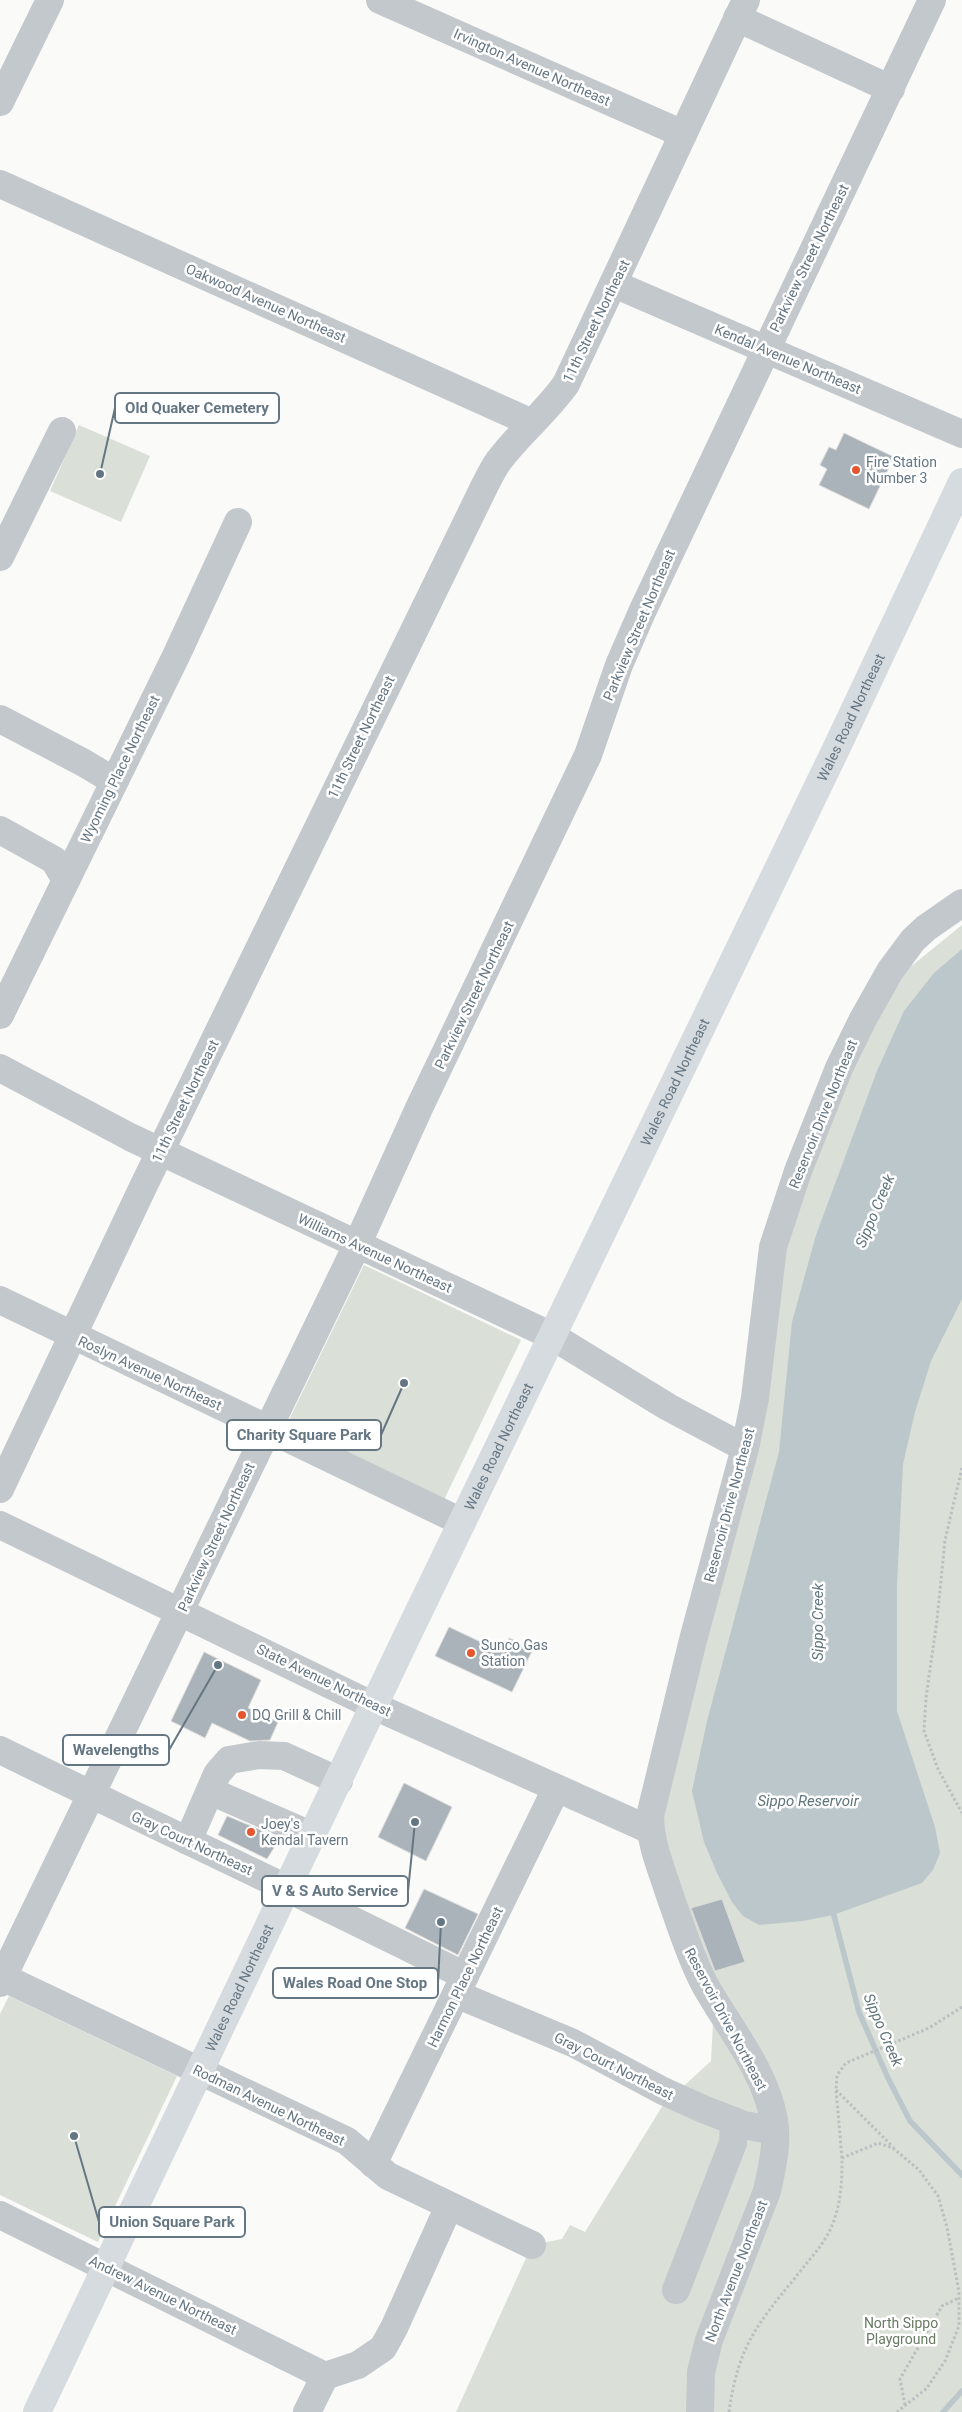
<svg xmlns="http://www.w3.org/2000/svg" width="962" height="2412" font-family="Roboto,sans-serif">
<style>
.green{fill:#dadfd7}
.water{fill:#bbc7cb}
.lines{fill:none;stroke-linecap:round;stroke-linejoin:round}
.stream{stroke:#bbc7cb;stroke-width:5.5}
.building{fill:#aab3b9;stroke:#dcdcda}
.path{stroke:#bbbfc2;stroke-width:3;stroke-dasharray:2.5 2.5;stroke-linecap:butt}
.minor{stroke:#c3c8cc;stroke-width:28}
.major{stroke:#d6dbdf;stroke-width:28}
.poi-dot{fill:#e4572e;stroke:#fff;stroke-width:2}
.labels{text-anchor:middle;stroke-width:5;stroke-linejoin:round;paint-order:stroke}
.street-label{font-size:14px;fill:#657683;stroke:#fff}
.poi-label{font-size:14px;fill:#657683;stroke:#fff;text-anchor:start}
.park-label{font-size:14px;fill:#687a64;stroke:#fff}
.water-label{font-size:15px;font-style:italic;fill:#60757c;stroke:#fff}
.leader{fill:none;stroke:#657683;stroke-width:2}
.callout-dot{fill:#657683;stroke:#fff;stroke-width:2}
.callout{fill:#fff;stroke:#657683;stroke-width:2}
.callout-label{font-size:15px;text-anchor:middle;font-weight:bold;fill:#657683}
</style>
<rect width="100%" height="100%" fill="#fafaf8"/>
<!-- green -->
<g class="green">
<path d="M79,425L150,456L121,522L50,491Z"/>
<path d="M962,925V2412H456L532,2245L562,2239L570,2225L585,2232L663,2105L711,2061L715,1987L665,1848L660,1812L780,1258L844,1078L893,981Z"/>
<path d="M364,1265L521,1340L443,1502L286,1426Z"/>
<path d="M9,1996L177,2076L98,2242L0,2195V2014Z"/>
</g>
<!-- water -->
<path class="water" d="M962,949V1299L931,1361L915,1412L903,1464L897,1585V1711L935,1827L940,1853L933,1870L922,1883L833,1915L803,1921L759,1925L743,1916L732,1902L717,1873L704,1842L692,1791L707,1721L779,1452L792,1322L816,1235L877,1071L904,1011L934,973Z"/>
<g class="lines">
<!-- stream -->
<g class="stream">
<path d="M832,1908L859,2012L888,2078L910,2121L962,2175"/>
<path d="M943,2412L962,2391"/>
</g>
</g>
<!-- building -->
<g class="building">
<path d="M844,433L894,457L869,509L819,485L827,469L820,465L829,447L836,450Z"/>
<path d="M449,1627L502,1652L509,1638L533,1649L512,1692L435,1656Z"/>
<path d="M204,1652L261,1680L248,1708L278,1722L270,1740L250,1741L212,1723L205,1738L171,1721Z"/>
<path d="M404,1783L452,1807L426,1861L378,1837Z"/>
<path d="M227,1816L280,1838L267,1859L218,1835Z"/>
<path d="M424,1889L478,1914L458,1955L405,1928Z"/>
<path d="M722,1899L745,1962L715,1971L691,1908Z"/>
</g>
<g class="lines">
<!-- path -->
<g class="path">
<path d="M962,1468L945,1540L937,1620L926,1698L924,1731L938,1769L962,1813"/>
<path d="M836,2090L893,2147"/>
<path d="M842,2158L836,2090L837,2075L846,2063L929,2028L962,2007"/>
<path d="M905,2405L900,2379L942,2306L959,2298"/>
<path d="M729,2412C738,2349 755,2326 795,2278C806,2263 821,2248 829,2232C841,2208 842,2184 842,2158L878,2143L893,2148L919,2170L938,2196L947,2227L959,2292V2326L945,2361L927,2388L897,2412"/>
</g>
<!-- minor -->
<g class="minor">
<path d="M380,0L683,134"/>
<path d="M737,18L891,89"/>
<path d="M0,102L50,0"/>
<path d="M0,184L532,423"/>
<path d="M614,284L962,434"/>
<path d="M0,557L62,431"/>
<path d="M0,719L84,763L114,781"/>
<path d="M0,830L54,860L66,880"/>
<path d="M0,1015L176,656L238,522"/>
<path d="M0,1068L130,1137L552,1336L668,1407L745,1448"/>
<path d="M0,1300L462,1522"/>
<path d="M0,1489L143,1187L485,485C490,476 494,466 501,458C521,432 547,411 566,384L746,0"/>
<path d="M0,1525L374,1706L650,1830"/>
<path d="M0,1750C155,1826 311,1898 465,1976"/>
<path d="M210,1791L313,1836"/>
<path d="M188,1841L217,1774L229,1760L259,1755L284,1756L339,1781"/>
<path d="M0,1976L347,2141L388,2176L532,2245"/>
<path d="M0,1983L357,1245L420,1106L588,755L619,665L642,612L932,0"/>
<path d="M456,1994L573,2043L663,2091L703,2109L744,2125L775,2131"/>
<path d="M373,2164L556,1789"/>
<path d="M0,2215L325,2376"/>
<path d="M676,2290L733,2143L734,2121"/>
<path d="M325,2376L358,2365L383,2348L394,2328L449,2206"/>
<path d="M307,2412L325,2376"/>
<path d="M700,2412L701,2372L709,2340L767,2191C772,2168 778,2144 774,2120C765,2070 729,2028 705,1985C690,1957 681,1926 670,1896C662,1870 650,1844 650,1816L693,1640L745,1448L755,1398L773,1247L798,1171L839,1068L863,1019L890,971L913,940L926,928L962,903"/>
</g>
<!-- major -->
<path class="major" id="s1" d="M37,2412L407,1636L837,747L962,482"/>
</g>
<!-- markers -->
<g class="poi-dot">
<circle cx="856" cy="470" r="5"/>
<circle cx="471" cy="1653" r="5"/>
<circle cx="242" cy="1715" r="5"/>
<circle cx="251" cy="1832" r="5"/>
</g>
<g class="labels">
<!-- street labels -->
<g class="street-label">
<text transform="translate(532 67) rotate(24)" y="5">Irvington Avenue Northeast</text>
<text transform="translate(809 258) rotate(-64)" y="5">Parkview Street Northeast</text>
<text transform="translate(266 303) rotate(24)" y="5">Oakwood Avenue Northeast</text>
<text transform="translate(596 321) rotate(-64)" y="5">11th Street Northeast</text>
<text transform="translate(788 359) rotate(23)" y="5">Kendal Avenue Northeast</text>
<text transform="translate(639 625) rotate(-67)" y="5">Parkview Street Northeast</text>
<text dy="5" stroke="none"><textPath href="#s1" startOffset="1880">Wales Road Northeast</textPath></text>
<text transform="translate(361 737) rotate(-64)" y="5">11th Street Northeast</text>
<text transform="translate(120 769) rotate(-64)" y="5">Wyoming Place Northeast</text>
<text transform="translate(474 995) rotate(-64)" y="5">Parkview Street Northeast</text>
<text dy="5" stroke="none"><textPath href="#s1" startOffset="1475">Wales Road Northeast</textPath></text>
<text transform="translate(185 1101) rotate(-64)" y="5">11th Street Northeast</text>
<text transform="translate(823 1114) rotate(-68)" y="5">Reservoir Drive Northeast</text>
<text transform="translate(375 1253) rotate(25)" y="5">Williams Avenue Northeast</text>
<text transform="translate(150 1373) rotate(25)" y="5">Roslyn Avenue Northeast</text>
<text dy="5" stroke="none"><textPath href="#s1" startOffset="1070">Wales Road Northeast</textPath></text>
<text transform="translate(729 1505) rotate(-75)" y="5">Reservoir Drive Northeast</text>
<text transform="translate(216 1537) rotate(-65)" y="5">Parkview Street Northeast</text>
<text transform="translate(324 1680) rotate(26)" y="5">State Avenue Northeast</text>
<text transform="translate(192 1843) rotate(25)" y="5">Gray Court Northeast</text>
<text transform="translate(465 1977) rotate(-64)" y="5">Harmon Place Northeast</text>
<text dy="5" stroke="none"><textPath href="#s1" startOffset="470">Wales Road Northeast</textPath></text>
<text transform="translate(726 2019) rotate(62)" y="5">Reservoir Drive Northeast</text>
<text transform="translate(614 2066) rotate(27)" y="5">Gray Court Northeast</text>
<text transform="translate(269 2105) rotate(26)" y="5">Rodman Avenue Northeast</text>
<text transform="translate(736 2271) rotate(-69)" y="5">North Avenue Northeast</text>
<text transform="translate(163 2295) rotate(26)" y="5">Andrew Avenue Northeast</text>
</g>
<!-- poi labels -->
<g class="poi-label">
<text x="866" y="467">Fire Station<tspan x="866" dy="16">Number 3</tspan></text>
<text x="481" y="1650">Sunco Gas<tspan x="481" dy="16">Station</tspan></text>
<text x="252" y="1720">DQ Grill &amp; Chill</text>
<text x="261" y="1829">Joey's<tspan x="261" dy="16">Kendal Tavern</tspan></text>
</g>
<!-- park labels -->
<g class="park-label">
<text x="901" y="2328">North Sippo<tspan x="901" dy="16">Playground</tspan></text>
</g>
<!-- water labels -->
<g class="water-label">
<text transform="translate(875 1211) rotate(-67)" y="5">Sippo Creek</text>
<text transform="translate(818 1622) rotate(-90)" y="5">Sippo Creek</text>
<text x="808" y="1806">Sippo Reservoir</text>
<text transform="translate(883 2030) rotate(67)" y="5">Sippo Creek</text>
</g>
</g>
<!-- callouts -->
<path class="leader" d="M100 474L115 408M404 1383L381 1435M218 1665L169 1750M415 1822L408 1891M441 1922L438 1983M74 2136L99 2222"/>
<g class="callout-dot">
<circle cx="100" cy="474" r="5"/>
<circle cx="404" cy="1383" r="5"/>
<circle cx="218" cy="1665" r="5"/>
<circle cx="415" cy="1822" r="5"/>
<circle cx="441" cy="1922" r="5"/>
<circle cx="74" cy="2136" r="5"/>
</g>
<g class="callout">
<rect x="115" y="393" width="164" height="30" rx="5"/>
<rect x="227" y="1420" width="154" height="30" rx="5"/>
<rect x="63" y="1735" width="106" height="30" rx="5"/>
<rect x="262" y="1876" width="146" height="30" rx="5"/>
<rect x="273" y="1968" width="165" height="30" rx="5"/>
<rect x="99" y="2207" width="146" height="30" rx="5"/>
</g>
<g class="callout-label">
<text x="197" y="413">Old Quaker Cemetery</text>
<text x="304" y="1440">Charity Square Park</text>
<text x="116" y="1755">Wavelengths</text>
<text x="335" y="1896">V &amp; S Auto Service</text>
<text x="355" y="1988">Wales Road One Stop</text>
<text x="172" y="2227">Union Square Park</text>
</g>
</svg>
